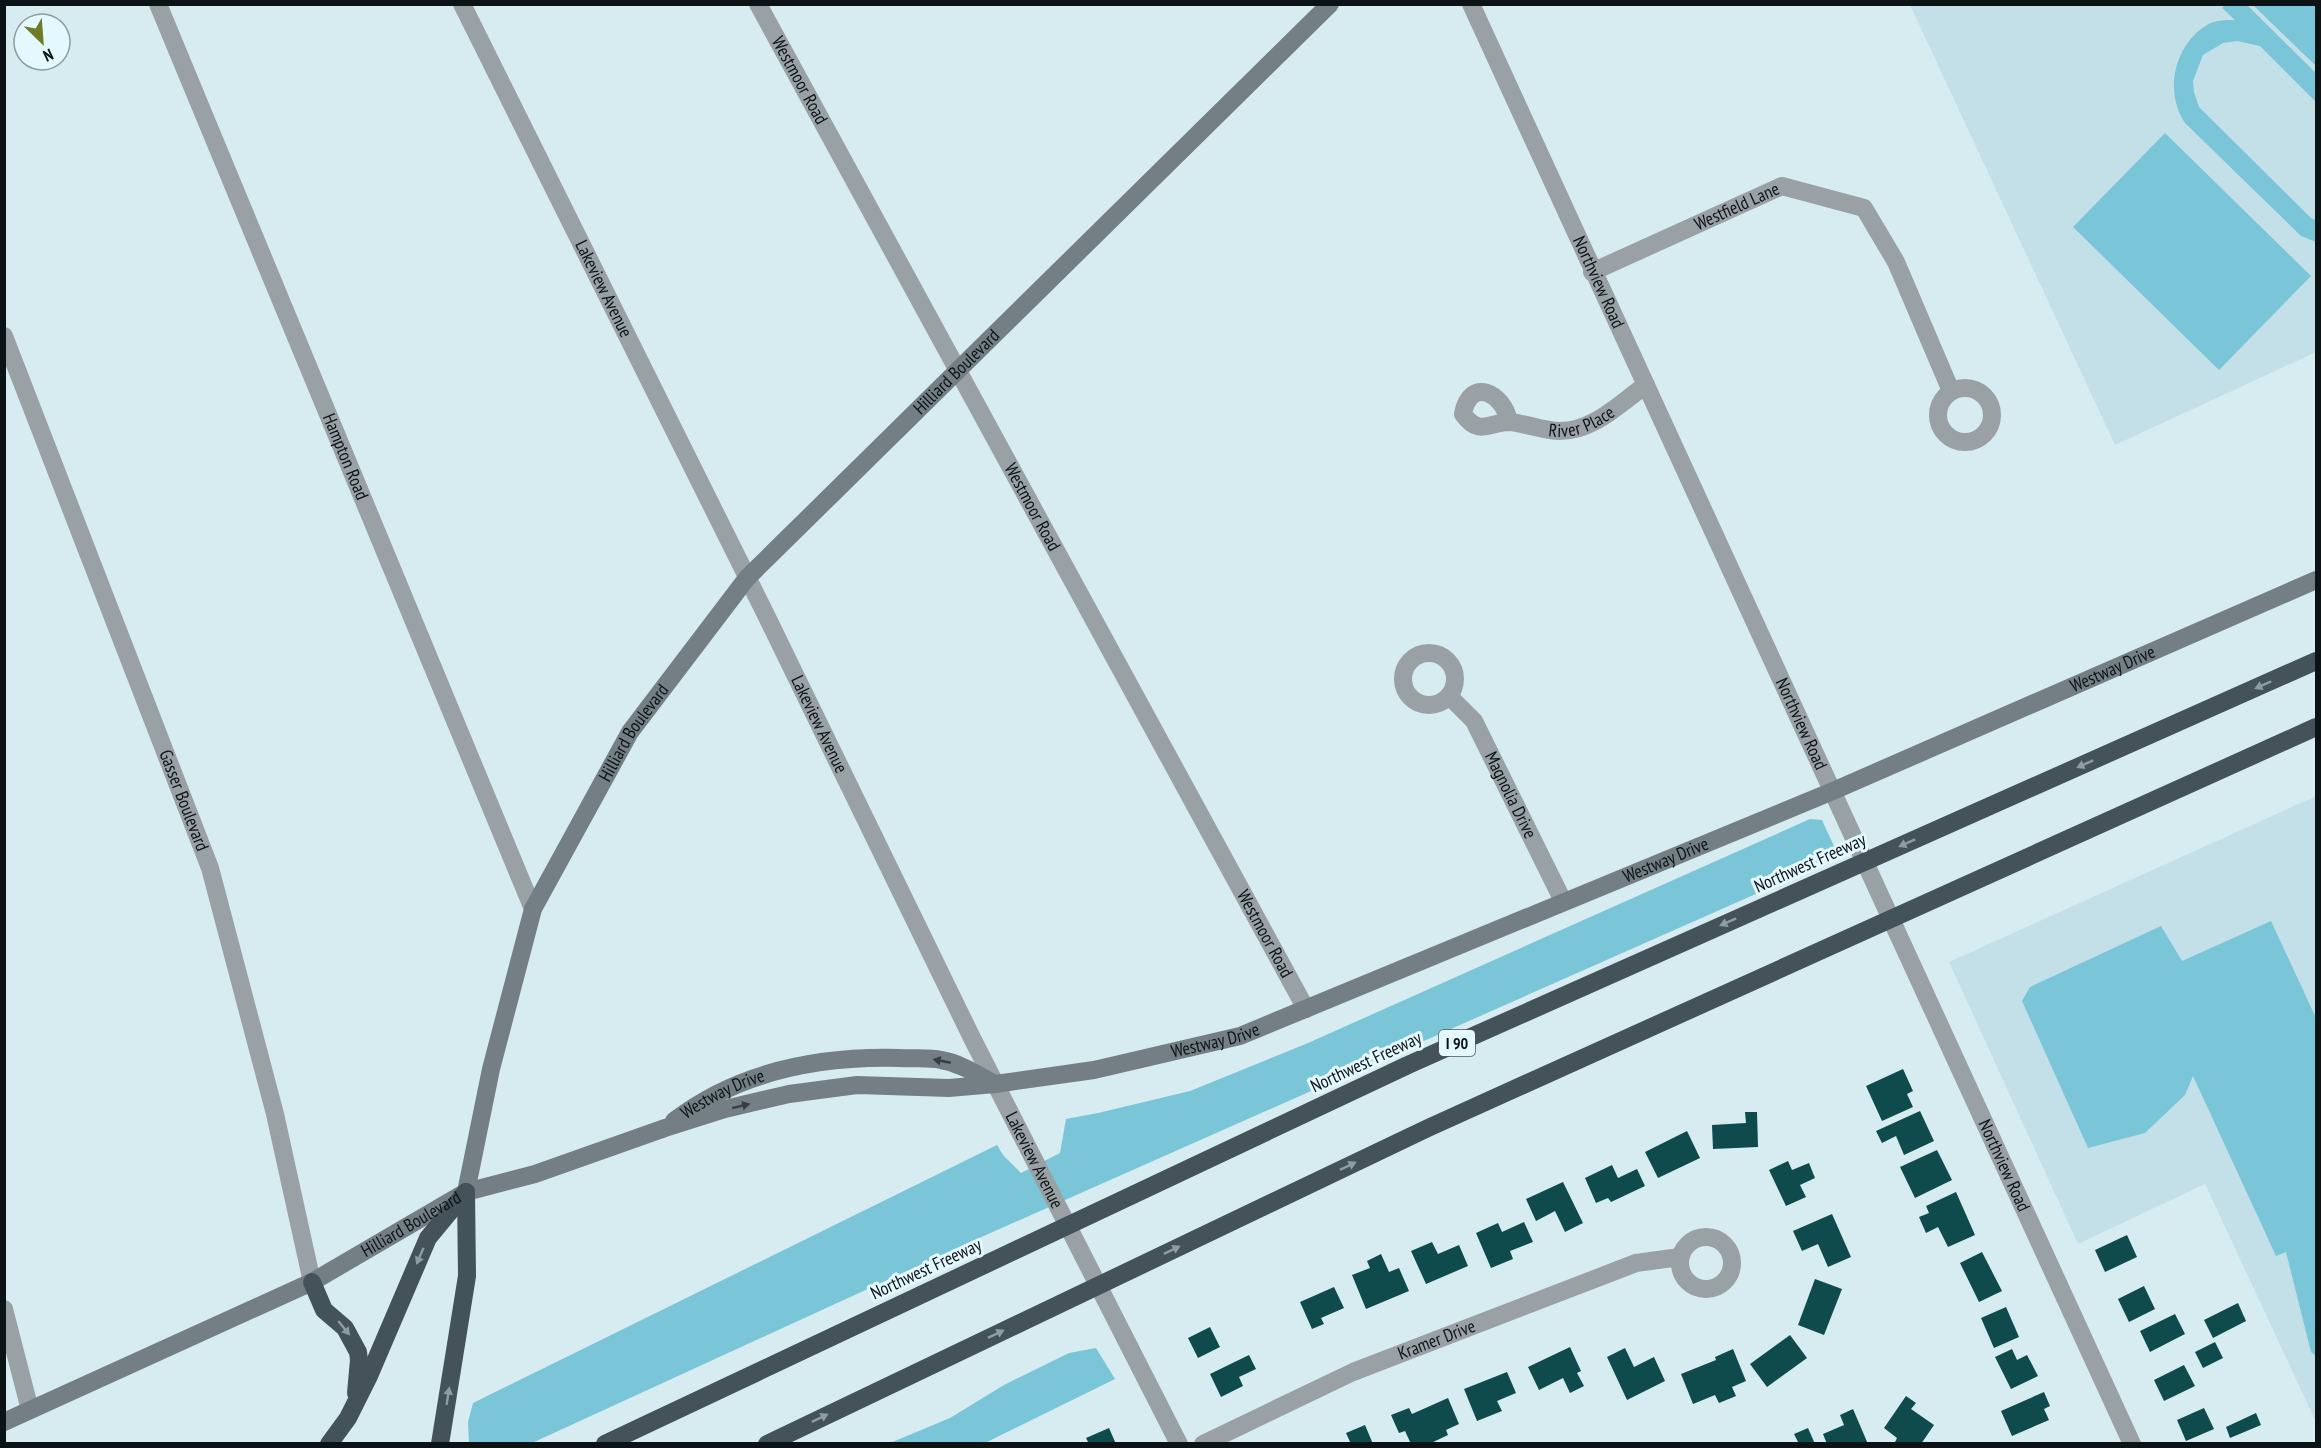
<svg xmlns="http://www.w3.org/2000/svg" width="2321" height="1448" font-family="'PT Sans Narrow',sans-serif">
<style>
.built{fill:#c3e0e8}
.green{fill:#7bc5d8}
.building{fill:#0f4b4c}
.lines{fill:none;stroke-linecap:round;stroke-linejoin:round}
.street{stroke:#9aa1a5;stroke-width:18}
.secondary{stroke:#747f85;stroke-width:18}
.highway{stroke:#44525a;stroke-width:18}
.oneway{fill:#8c9da4}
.oneway2{fill:#363e42}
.labels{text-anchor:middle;stroke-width:6;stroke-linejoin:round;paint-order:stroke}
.shield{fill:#e4f9ff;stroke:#4d585b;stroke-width:1.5}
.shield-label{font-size:16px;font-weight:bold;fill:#0c1315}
.street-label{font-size:18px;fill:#0c1315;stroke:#e4f9ff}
</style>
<rect width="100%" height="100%" fill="#d7ecf1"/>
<!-- built -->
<g class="built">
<path d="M1910,5H2316V352L2115,445Z"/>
<path d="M2316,796V1422L2205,1184L2078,1244L1949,962Z"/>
</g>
<!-- green -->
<g class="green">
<path d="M2226,4L2247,5L2316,73V102L2260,46L2237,41L2223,43L2203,55L2193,81L2194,92L2199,107L2311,218L2316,220V242L2301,236L2185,123C2164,91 2174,45 2207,25C2215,20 2225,20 2235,20L2222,8Z"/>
<path d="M2253,5H2316V66Z"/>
<path d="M2165,133L2311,276L2219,370L2073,227Z"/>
<path d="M1810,819L1822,820L1839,857L968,1243L532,1443H469L468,1422L473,1403L997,1145L1003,1155L1021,1173L1060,1153L1066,1119L1098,1113L1190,1091L1308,1043Z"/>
<path d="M2271,921L2316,1018V1356L2311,1352L2286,1252L2276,1256L2193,1076L2185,1095L2145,1133L2088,1148L2022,1001L2030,987L2161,926L2182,961Z"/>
<path d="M1096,1348L1115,1379L985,1443H890L950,1418L1004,1385L1069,1353Z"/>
</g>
<!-- building -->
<g class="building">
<path d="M1903,1069L1913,1091L1907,1094L1913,1107L1882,1121L1866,1086Z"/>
<path d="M1920,1111L1934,1141L1904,1155L1896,1136L1882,1143L1876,1131Z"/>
<path d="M1745,1112H1757L1758,1147L1713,1149L1712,1125L1746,1123Z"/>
<path d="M1687,1131L1700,1158L1658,1178L1645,1152Z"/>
<path d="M1937,1150L1952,1180L1915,1198L1900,1167Z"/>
<path d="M1788,1161L1792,1170L1809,1163L1815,1178L1800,1185L1806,1197L1786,1206L1769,1170Z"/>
<path d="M1612,1165L1618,1178L1637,1169L1645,1186L1611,1202L1608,1198L1596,1203L1585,1178Z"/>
<path d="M1563,1182L1583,1223L1565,1232L1555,1211L1536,1221L1526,1199Z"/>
<path d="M1956,1192L1975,1235L1948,1247L1938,1227L1926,1233L1919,1217L1929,1213L1926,1206Z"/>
<path d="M1832,1214L1851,1257L1828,1267L1818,1244L1802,1251L1793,1231Z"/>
<path d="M1524,1222L1533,1242L1510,1251L1513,1259L1491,1268L1476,1233L1498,1223L1502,1232Z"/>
<path d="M2127,1235L2137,1257L2105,1272L2095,1250Z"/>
<path d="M1432,1242L1438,1254L1459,1245L1468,1266L1426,1284L1411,1251Z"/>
<path d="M1982,1252L2002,1291L1979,1302L1960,1263Z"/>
<path d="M1381,1254L1389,1272L1399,1268L1409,1291L1366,1309L1352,1275L1370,1268L1367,1261Z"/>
<path d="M1815,1279L1842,1289L1824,1335L1798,1325Z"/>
<path d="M2144,1286L2155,1309L2129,1322L2118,1299Z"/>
<path d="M1334,1287L1344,1308L1321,1318L1324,1324L1312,1329L1300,1302Z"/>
<path d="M2238,1303L2246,1321L2213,1338L2204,1320Z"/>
<path d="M2006,1307L2019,1337L1994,1348L1981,1318Z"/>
<path d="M2175,1314L2185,1334L2150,1352L2140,1331Z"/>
<path d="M1210,1327L1220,1347L1198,1358L1188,1338Z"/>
<path d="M1790,1335L1807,1358L1767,1387L1750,1364Z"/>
<path d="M2215,1342L2223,1358L2203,1368L2195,1352Z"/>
<path d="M1570,1347L1581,1371L1577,1373L1584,1386L1570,1393L1563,1378L1539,1390L1528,1367Z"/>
<path d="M1625,1348L1634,1367L1654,1357L1665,1381L1627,1400L1607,1357Z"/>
<path d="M1733,1349L1746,1381L1732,1387L1736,1396L1719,1403L1715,1395L1693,1404L1681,1374L1716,1360L1715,1357Z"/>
<path d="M2012,1349L2017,1360L2027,1355L2038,1376L2011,1389L1995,1357Z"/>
<path d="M1249,1355L1256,1369L1239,1377L1243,1386L1221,1397L1210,1374Z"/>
<path d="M2184,1365L2195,1386L2164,1401L2154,1380Z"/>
<path d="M1507,1372L1516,1393L1497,1401L1502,1411L1477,1421L1464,1389Z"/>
<path d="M2044,1392L2050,1406L2044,1409L2049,1420L2012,1436L2001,1411Z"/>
<path d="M1906,1396L1916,1403L1911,1409L1934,1425L1921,1444H1894L1897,1438L1884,1428Z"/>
<path d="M1448,1398L1459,1424L1446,1430L1448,1435L1429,1444H1411L1405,1431L1399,1433L1391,1415L1409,1408L1412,1414Z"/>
<path d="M2204,1408L2214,1429L2186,1441L2177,1420Z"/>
<path d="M1853,1409L1868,1444H1827L1823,1434L1844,1425L1840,1415Z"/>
<path d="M2256,1413L2261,1425L2230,1438L2226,1427Z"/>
<path d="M1365,1425L1373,1444H1351L1346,1433Z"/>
<path d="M1109,1428L1116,1444H1089L1086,1438Z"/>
<path d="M1808,1428L1815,1444H1799L1794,1434Z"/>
</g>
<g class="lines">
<!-- street -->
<g class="street">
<path id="s1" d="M158,4L533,909"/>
<path id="s2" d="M462,4L766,615L972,1038L1179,1444"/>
<path id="s3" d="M758,4L1306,1009"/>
<path id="s4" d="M1471,4L2132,1444"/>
<path id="s5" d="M1592,272L1782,186L1864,208L1896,262L1951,391"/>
<path id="s6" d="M4,336L210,868L275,1114L312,1282"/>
<circle cx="1965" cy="415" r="27"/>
<path id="s7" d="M1509,422C1504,393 1470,376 1463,414C1479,437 1490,422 1509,422C1525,423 1543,431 1560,431C1594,431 1620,403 1646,385"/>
<circle cx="1429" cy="679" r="26"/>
<path id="s8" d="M1449,696L1474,721L1563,901"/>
<circle cx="1706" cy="1263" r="26"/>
<path d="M4,1309L30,1410"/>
<path id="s9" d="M1203,1444L1353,1372L1636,1263L1680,1257"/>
</g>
<!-- secondary -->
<g class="secondary">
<path id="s10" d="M674,1121C739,1071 819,1056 899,1058C913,1059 928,1057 941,1060C960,1063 978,1075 995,1084"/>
<path id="s11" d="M466,1192L491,1069L533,909L630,732L747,578L1330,4"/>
<path id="s12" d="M4,1422L312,1282L466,1192L535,1174L665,1128L725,1109L789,1094L857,1085L949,1088L995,1084L1094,1070L1240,1036L1833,791L2316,580"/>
</g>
<!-- highway -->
<g class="highway">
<path d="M312,1282L324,1310L345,1328L358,1352L359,1360L356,1393"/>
<path d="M329,1444L348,1418L369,1376L428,1238L466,1192"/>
<path d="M440,1444L467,1276L466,1192"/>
<path d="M605,1444L1408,1065L2316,661"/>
<path d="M767,1444L1428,1128L2316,727"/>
</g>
</g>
<!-- one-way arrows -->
<defs><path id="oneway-solid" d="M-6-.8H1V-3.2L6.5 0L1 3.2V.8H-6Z" transform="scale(1.5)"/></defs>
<g class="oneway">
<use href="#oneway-solid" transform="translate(2263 685) rotate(156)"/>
<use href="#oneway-solid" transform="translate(2085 764) rotate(156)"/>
<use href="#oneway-solid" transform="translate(1907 843) rotate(156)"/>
<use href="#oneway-solid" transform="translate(1728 922) rotate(156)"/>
<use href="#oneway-solid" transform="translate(1348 1166) rotate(-26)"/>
<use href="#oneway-solid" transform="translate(1172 1250) rotate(-26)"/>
<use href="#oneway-solid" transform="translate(420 1256) rotate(113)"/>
<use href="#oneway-solid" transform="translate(344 1328) rotate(51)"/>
<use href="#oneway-solid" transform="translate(996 1334) rotate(-26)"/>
<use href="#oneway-solid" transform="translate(448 1396) rotate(-81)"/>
<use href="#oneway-solid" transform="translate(820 1418) rotate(-26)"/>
</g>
<g class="oneway2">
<use href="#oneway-solid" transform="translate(942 1061) rotate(-169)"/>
<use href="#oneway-solid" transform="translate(741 1106) rotate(-14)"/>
</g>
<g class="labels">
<!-- shield labels -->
<rect class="shield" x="1439" y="1030" width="36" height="26" rx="4.5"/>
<g class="shield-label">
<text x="1457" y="1049">I 90</text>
</g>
<!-- street labels -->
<g class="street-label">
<text dy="6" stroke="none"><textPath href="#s3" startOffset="87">Westmoor Road</textPath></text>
<text dy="6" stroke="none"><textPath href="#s5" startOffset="159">Westfield Lane</textPath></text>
<text dy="6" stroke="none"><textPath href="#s4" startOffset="306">Northview Road</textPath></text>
<text dy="6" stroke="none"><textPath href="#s2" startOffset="318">Lakeview Avenue</textPath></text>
<text dy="6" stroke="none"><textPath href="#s11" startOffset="980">Hilliard Boulevard</textPath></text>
<text dy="6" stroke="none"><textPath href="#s7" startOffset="201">River Place</textPath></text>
<text dy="6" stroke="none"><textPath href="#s1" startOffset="490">Hampton Road</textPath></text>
<text dy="6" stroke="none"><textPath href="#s3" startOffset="573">Westmoor Road</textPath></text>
<text dy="6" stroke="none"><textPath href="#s12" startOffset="2258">Westway Drive</textPath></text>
<text dy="6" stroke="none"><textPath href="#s4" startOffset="792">Northview Road</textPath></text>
<text dy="6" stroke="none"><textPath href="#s2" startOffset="804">Lakeview Avenue</textPath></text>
<text dy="6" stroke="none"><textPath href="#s11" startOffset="494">Hilliard Boulevard</textPath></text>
<text dy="6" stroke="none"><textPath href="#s8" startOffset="118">Magnolia Drive</textPath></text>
<text dy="6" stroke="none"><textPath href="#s6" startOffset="498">Gasser Boulevard</textPath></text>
<text dy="6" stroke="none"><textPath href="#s12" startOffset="1772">Westway Drive</textPath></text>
<text transform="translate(1810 863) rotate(-24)" y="6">Northwest Freeway</text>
<text dy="6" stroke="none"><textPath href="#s3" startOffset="1059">Westmoor Road</textPath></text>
<text dy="6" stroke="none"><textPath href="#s12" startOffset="1286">Westway Drive</textPath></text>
<text transform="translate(1366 1062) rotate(-25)" y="6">Northwest Freeway</text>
<text dy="6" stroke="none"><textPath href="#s10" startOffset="56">Westway Drive</textPath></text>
<text dy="6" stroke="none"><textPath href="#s2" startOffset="1290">Lakeview Avenue</textPath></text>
<text dy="6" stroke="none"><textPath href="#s4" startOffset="1278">Northview Road</textPath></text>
<text dy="6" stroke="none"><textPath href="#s12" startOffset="453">Hilliard Boulevard</textPath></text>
<text transform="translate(926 1269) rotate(-25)" y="6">Northwest Freeway</text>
<text dy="6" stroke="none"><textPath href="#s9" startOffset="256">Kramer Drive</textPath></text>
</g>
</g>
<!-- border -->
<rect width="2321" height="1448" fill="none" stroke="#0c1315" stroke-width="12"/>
<!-- north arrow -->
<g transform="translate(42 42) rotate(155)"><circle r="28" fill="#e4f9ff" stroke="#8e9da1" stroke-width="1.5"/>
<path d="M0-4.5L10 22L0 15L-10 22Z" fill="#707b27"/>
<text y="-9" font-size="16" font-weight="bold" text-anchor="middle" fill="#0c1315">N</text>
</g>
</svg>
